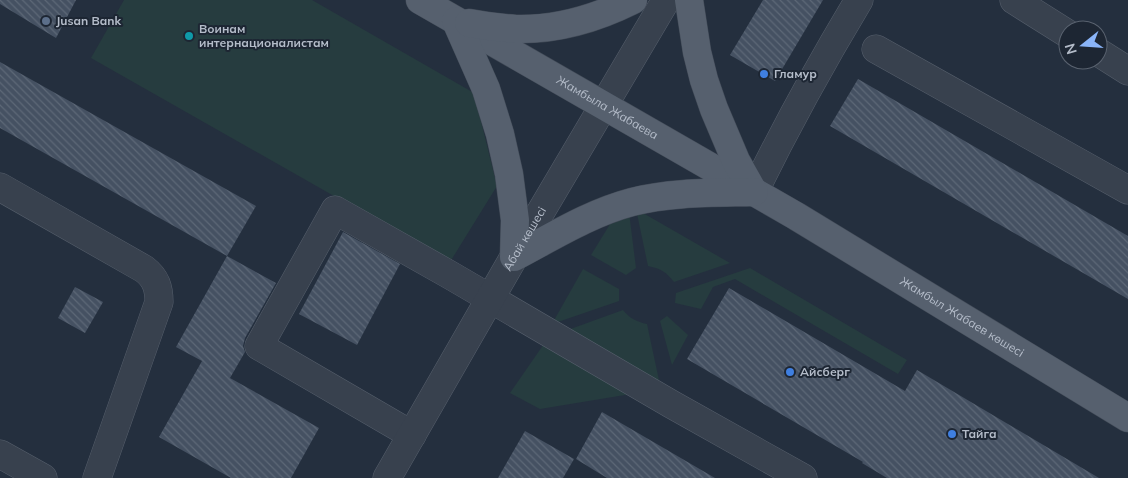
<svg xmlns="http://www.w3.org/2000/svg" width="1128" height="478" font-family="Mulish,sans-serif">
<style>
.grass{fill:#263c3f}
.building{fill:url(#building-back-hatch)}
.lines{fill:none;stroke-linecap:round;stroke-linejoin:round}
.minor-casing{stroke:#565f6c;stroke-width:29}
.major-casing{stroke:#414a57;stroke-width:29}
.minor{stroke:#38414e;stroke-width:28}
.major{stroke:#56606e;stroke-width:28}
.service-dot{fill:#5c6f8a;stroke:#1d2633;stroke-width:2}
.culture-dot{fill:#0f9aa8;stroke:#1d2633;stroke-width:2}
.shop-dot{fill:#3f7fe0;stroke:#1d2633;stroke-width:2}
.labels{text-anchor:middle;stroke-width:4;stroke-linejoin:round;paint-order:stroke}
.poi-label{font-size:12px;font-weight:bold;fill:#b4bcc9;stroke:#1d2633;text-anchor:start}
.street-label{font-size:12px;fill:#b4bcc9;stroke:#1d2633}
</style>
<defs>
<pattern id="building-back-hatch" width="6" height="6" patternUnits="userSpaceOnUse" patternTransform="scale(1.25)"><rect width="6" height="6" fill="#455162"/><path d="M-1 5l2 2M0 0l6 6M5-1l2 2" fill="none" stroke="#5d6877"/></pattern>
</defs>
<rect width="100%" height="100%" fill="#242f3e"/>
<!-- grass -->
<g class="grass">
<path d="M124,0H312L474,93L497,186L450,262L91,58Z"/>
<path d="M636,209L730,263L674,282C666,272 662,269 648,266Z"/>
<path d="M629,212L636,268L626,275L591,255L615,216Z"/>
<path d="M750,268L907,360L898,374L735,279L713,287L701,309L675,303L676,293Z"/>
<path d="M583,269L619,289V301L552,324Z"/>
<path d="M623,310C629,318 637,322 647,324L660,385L565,331Z"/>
<path d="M667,316L688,335L672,365L660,321Z"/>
<path d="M546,341L631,394L540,409L510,393Z"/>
</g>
<!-- building -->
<g class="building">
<path d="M0,0H76L56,38L0,4Z"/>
<path d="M763,0H823L775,81L730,55Z"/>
<path d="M0,62L256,206L227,256L0,128Z"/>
<path d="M858,79L1128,236V299L830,126Z"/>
<path d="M343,232L400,264L357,345L299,314Z"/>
<path d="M227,256L276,283L245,338L243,346L245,352L230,378L319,428L291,478H231L159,437L202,361L176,347Z"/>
<path d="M75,287L103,302L85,333L58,318Z"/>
<path d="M729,288L905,391L917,370L1099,478H887L862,463L863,462L687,359Z"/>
<path d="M602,412L715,478H607L576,459Z"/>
<path d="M525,431L574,459L563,478H498Z"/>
</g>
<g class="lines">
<!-- minor casing -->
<g class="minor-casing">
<g id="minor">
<path d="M1014,0L1068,34"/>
<path d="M876,49L1128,190"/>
<path d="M1098,52L1128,71"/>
<path d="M0,187L144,269C156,278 159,288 159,302L97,478"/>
<path d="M754,192C786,127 821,63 859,0"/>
<path d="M412,435L259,346L335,210L450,275L671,404L803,478"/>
<path d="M0,454L43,478"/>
<path id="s1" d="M387,478L514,257L666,0"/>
</g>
</g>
<!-- major casing -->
<g class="major-casing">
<g id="major">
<path id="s2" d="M420,0L796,216L1128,418"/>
<path d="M689,0L697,52L704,80L714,109L736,161L753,191"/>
<path d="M456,21L486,89L500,134L509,174L515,220L514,257C552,237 590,213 632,202C671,192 713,193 754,192"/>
<path d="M469,23C485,26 500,28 516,29C556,30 597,18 633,0"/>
</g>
</g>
<!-- minor -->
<use href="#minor" class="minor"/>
<!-- major -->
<use href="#major" class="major"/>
</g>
<!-- markers -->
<circle class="service-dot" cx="46" cy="21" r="5"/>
<circle class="culture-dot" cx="189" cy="36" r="5"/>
<g class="shop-dot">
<circle cx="764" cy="74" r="5"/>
<circle cx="790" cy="372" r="5"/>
<circle cx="952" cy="434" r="5"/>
</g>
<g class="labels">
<!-- poi labels -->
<g class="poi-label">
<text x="56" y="25">Jusan Bank</text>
<text x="199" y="33">Воинам<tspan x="199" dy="14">интернационалистам</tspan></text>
<text x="774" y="78">Гламур</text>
<text x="800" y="376">Айсберг</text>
<text x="962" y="438">Тайга</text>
</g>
<!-- street labels -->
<g class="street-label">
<text dy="4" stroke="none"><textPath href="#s2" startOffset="216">Жамбыла Жабаева</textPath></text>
<text dy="4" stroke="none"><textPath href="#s1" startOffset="276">Абай көшесі</textPath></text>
<text dy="4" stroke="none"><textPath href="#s2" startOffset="628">Жамбыл Жабаев көшесі</textPath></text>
</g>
</g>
<!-- north arrow -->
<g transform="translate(1083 45) rotate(253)"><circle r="24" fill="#1d2633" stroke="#59626f"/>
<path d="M0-4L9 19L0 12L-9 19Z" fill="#8ab4f8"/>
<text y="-8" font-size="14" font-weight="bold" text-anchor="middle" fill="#b4bcc9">N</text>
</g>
</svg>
